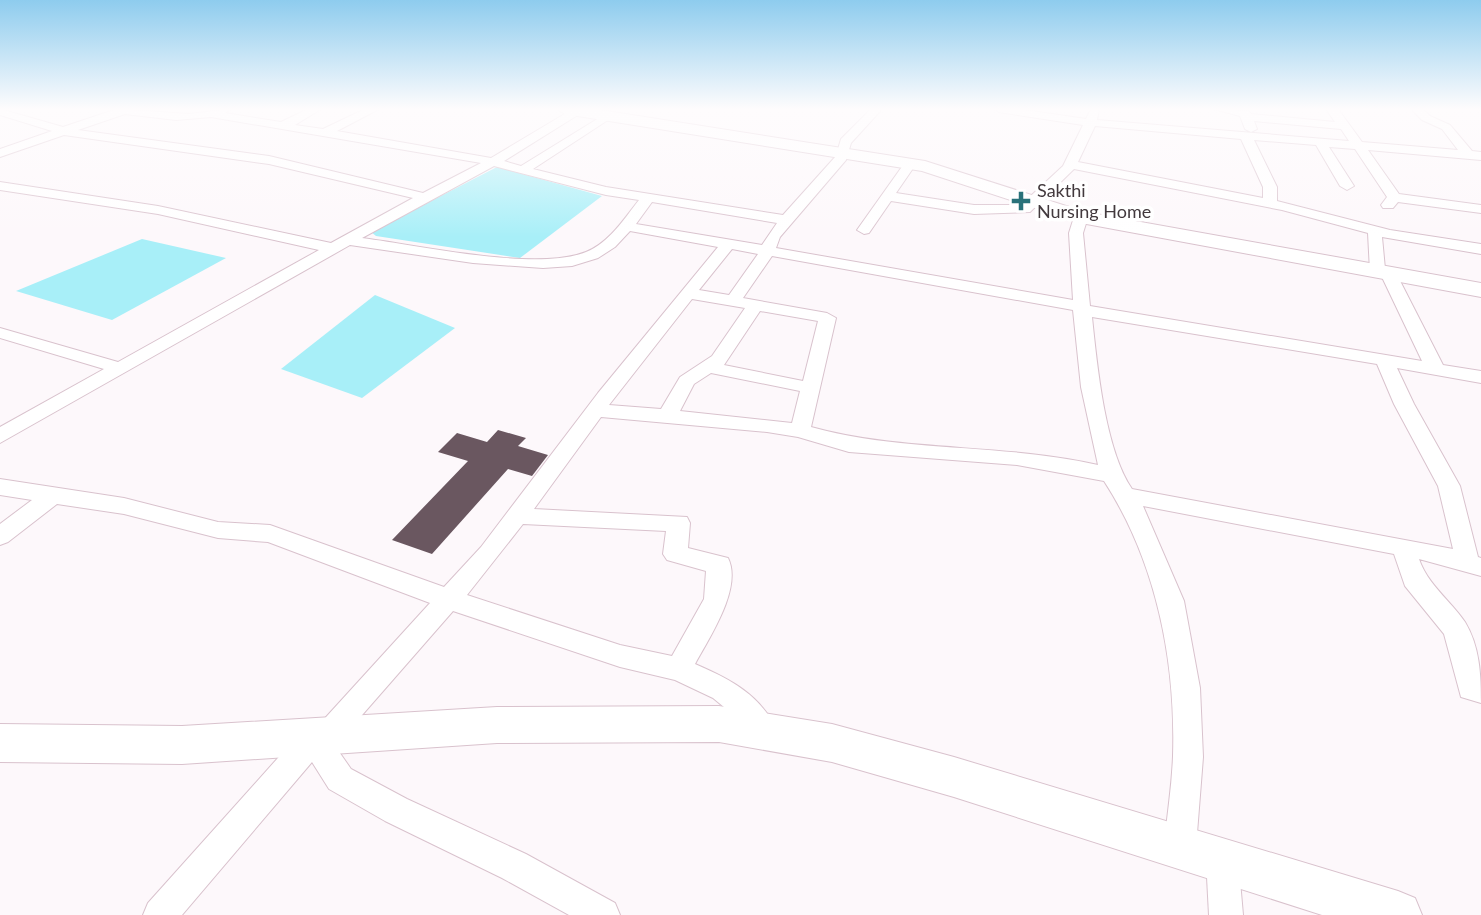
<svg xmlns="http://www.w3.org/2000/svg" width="1481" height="915" font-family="Lato,sans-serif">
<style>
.water{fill:#a8eff8}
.building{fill:#6a5760}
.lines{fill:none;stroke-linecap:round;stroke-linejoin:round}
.street-casing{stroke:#d9c2cd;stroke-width:2}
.secondary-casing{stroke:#d9c2cd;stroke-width:2}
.street{fill:#fff;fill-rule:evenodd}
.secondary{fill:#fff;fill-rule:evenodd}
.poi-dot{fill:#29727a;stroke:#fff;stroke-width:2.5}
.labels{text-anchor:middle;stroke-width:7;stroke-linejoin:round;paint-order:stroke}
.far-poi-label{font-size:18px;fill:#42393d;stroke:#fff;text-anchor:start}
</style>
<rect width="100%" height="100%" fill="#fdf8fb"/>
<!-- water -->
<g class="water">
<path d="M497,167L602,196L520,258L376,236L371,232Z"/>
<path d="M142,239L226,258L112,320L16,291Z"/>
<path d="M375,295L455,328L362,398L281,369Z"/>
</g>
<!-- building -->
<path class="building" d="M498,430L526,438L518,446L548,455L532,476L508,469L432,554L392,540L468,461L438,452L457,433L487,442Z"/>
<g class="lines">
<!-- street casing -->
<g class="street-casing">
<g id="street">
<path d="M0,109L63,127L117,109L189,114L231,109L225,113L281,122L308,109H321L295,125L323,129L365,109H379L337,131L491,158L573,109H581V113L504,161L521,166L607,113L613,116L611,118L533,169L606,187L783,215L836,156L841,139L871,109H882L851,143L846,160L780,237L776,248L1073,300L1069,233L1074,217L1081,213L1088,217L1083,233L1090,306L1422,361L1381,275L1372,274L1370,271L1368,233L1282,210L1074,169L1030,212L974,214L891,201L869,233L864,234L857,230L906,161L910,160L916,164L896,193L974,205H1021L1063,166L1083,125L999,112L994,109H1018L1086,119L1091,109H1099L1097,120L1349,141L1341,129L1254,121L1257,129L1251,132L1245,129L1240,116L1214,109L1249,111L1251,114L1335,122L1326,109H1338L1362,142L1458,150L1442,129L1422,120L1411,109H1423L1430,116L1450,125L1472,151L1481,152V160L1368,150L1399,194L1481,205V213L1398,202L1393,208H1383L1381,205L1387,197L1355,149L1329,147L1354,186L1347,190L1340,186L1316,145L1254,140L1277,187V201L1390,230L1481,244V254L1382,237L1385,269L1394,270L1396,273L1443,365L1481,371V383L1397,368L1414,404L1460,486L1478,557L1481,558V576L1419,559C1428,585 1450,600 1465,622C1480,647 1481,675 1481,703L1461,697L1444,634L1405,586L1394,554L1143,506L1184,601L1200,688L1203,757L1196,846L1191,857L1180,862L1169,857L1164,846C1167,816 1172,786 1173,756C1176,660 1156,561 1104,481L1017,465L849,452L798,437L767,432L601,417L534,509L687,517L690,523L688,548L728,558C743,588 709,638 695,664C730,679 761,695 777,731L773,740L763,744L753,740L736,717L713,698L675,680L620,667L453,611L335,746L351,769L407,799L526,854L615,903L620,915H569L502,878L385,821L329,789L312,762L182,915H143L148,903L303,730L317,727L430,603L268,542L218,538L124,514L57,504L8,542L0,545V524L32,500L0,495V479L124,498L218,522L270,525L444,587L481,547L598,393L718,247L630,231L615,247L598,258L572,266L543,268L473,263L350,245L0,443V427L104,369L0,338V328L118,362L319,250L158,214L0,190V182L158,206L331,243L413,198L269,164L64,135L0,157V149L52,131L0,115ZM125,114L176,120L211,117L481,163L423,193L269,156L78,130ZM1095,126L1241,139L1263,187V198L1078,162ZM494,166L606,195L639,200C624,219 609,243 586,252C536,272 418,245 362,238ZM652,202L777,223L762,245L636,224ZM732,249L758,254L729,295L699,290ZM772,256L1073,310L1081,387L1098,465C1003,443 904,453 811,427L836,318L827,313L743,298ZM692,299L745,308L712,356L680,377L661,409L609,405ZM760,311L818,321L803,381L724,365ZM1092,317L1377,364L1394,404L1438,486L1453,549L1132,489C1105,450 1097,365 1092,317ZM711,373L800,391L792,423L680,411L694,384ZM523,524L666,531L663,554L667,560L706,571L704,599L672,656L620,645L467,595Z"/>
<path d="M1222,842L1233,847L1238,858L1243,915H1209L1206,858L1211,847Z"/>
</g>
</g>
<!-- secondary casing -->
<g class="secondary-casing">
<g id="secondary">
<path d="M557,109H594L925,161L1085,212L1481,283V297L1081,223L922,171L565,114Z"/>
<path d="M719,706L832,724L954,757L1398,891L1415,898L1422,915H1322L954,797L832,762L719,742L497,743L182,764L0,762V724L182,726L497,707Z"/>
</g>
</g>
<!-- street -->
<use href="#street" class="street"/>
<!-- secondary -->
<use href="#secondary" class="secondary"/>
</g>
<!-- sky -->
<linearGradient id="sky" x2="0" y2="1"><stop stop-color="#8eccee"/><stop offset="0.46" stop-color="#fefcfd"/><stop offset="1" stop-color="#fefcfd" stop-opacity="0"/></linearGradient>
<rect width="1481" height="237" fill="url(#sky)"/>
<!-- markers -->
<path class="poi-dot" d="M1017.5 190.5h7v7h7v7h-7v7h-7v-7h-7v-7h7z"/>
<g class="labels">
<!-- far-poi labels -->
<g class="far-poi-label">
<text x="1037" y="197">Sakthi<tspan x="1037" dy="21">Nursing Home</tspan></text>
</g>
</g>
</svg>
